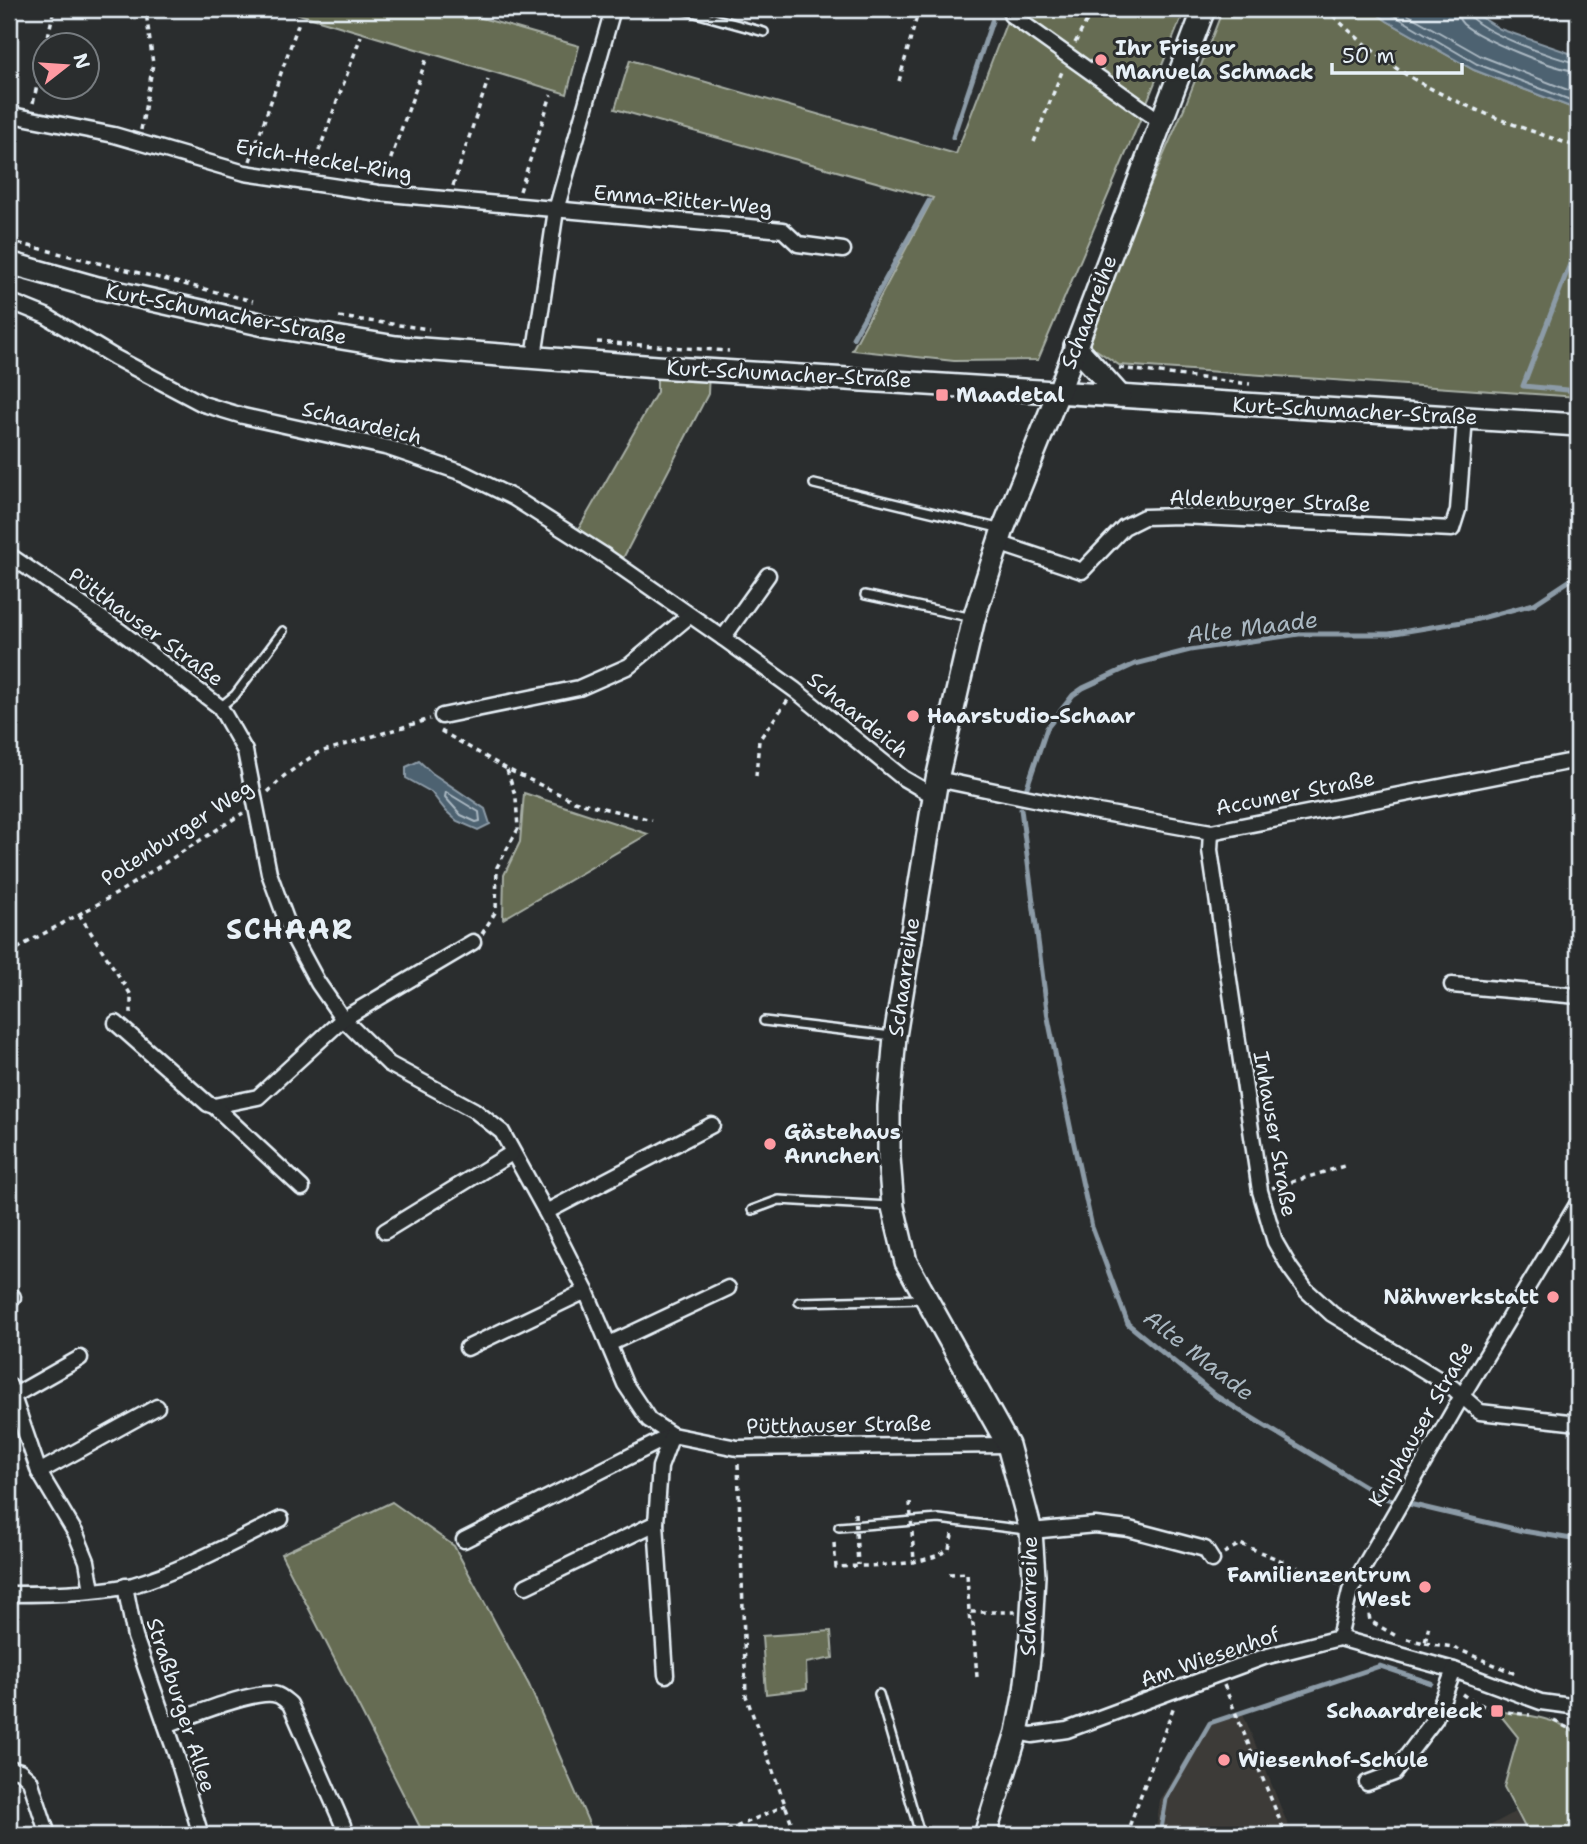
<svg xmlns="http://www.w3.org/2000/svg" width="1587" height="1844" font-family="'Shantell Sans',sans-serif">
<style>
.built{fill:#3c3a37}
.green{fill:#666c52;stroke:#a7aea5;stroke-width:2}
.water{fill:#4e6271;stroke:#8c9ba7;stroke-width:2}
.lines{fill:none;stroke-linecap:round;stroke-linejoin:round}
.shore{stroke:#aab8c2;stroke-width:2}
.stream{stroke:#8c9ba7;stroke-width:5}
.lane-casing{stroke:#e8f1f8;stroke-width:12}
.street-casing{stroke:#e8f1f8;stroke-width:19}
.secondary-casing{stroke:#e8f1f8;stroke-width:26}
.path{stroke:#e8f1f8;stroke-width:3.5;stroke-dasharray:5 5;stroke-linecap:butt}
.lane{stroke:#2a2d2e;stroke-width:7}
.street{stroke:#2a2d2e;stroke-width:14}
.secondary{stroke:#2a2d2e;stroke-width:21}
.path-bridge{stroke:#e8f1f8;stroke-width:3.5;stroke-dasharray:5 5;stroke-linecap:butt}
.poi-dot{fill:#ff9aa2;stroke:#2a2d2e;stroke-width:2.5}
.labels{text-anchor:middle;stroke-width:6;stroke-linejoin:round;paint-order:stroke}
.poi-label{font-size:21px;font-weight:bold;fill:#e8f1f8;stroke:#2a2d2e;text-anchor:start}
.street-label{font-size:21px;fill:#e8f1f8;stroke:#2a2d2e}
.water-label{font-size:23px;font-style:italic;fill:#aab8c2;stroke:#2a2d2e}
.district-label{font-size:28px;font-weight:bold;letter-spacing:2px;fill:#e8f1f8;stroke:#2a2d2e}
</style>
<rect width="100%" height="100%" fill="#2a2d2e"/>
<filter id="ink" filterUnits="userSpaceOnUse"><feTurbulence type="fractalNoise" baseFrequency=".0143" numOctaves="2"/><feDisplacementMap in="SourceGraphic" scale="14" xChannelSelector="R" yChannelSelector="G"/><feConvolveMatrix kernelMatrix="1 2 1 2 8 2 1 2 1" color-interpolation-filters="sRGB"/></filter>
<g filter="url(#ink)">
<!-- built -->
<g class="built">
<path d="M1242,1711L1292,1835H1155L1160,1800L1210,1721Z"/>
<path d="M1515,1812L1529,1835H1473Z"/>
</g>
<!-- green -->
<g class="green">
<path d="M282,9H450L579,46L567,94Z"/>
<path d="M1017,9H1185L1147,102Z"/>
<path d="M1223,9H1371L1387,21L1474,70L1578,110V397L1119,365L1089,345L1129,234L1185,106Z"/>
<path d="M1007,21L1143,113L1038,360L954,361L852,350L933,198L615,109L630,60L956,154Z"/>
<path d="M657,367L709,370L708,394L619,566L574,537L657,392Z"/>
<path d="M524,793L648,834L503,919L504,875L520,842Z"/>
<path d="M392,1502L454,1546L529,1685L594,1835H424L281,1554Z"/>
<path d="M831,1631L833,1658L806,1663L807,1689L766,1694L762,1636Z"/>
<path d="M1497,1711C1526,1715 1552,1717 1578,1733V1835H1529L1504,1787L1518,1737Z"/>
</g>
<!-- water -->
<g class="water">
<path d="M1371,9H1468L1500,29L1578,56V110L1474,70L1387,21Z"/>
<path d="M419,761L432,773L485,809L490,824L478,830L457,821L446,811L431,792L406,778V767Z"/>
</g>
<g class="lines">
<!-- shore -->
<g class="shore">
<path d="M1383,9L1477,64L1578,103"/>
<path d="M1398,9L1481,56L1578,94"/>
<path d="M1457,9C1457,15 1458,19 1463,24C1480,39 1555,70 1578,71"/>
<path d="M1466,9C1468,29 1558,60 1578,63"/>
<path d="M446,792L479,812L480,821L476,822L461,815L445,797Z"/>
</g>
<!-- stream -->
<g class="stream">
<path d="M953,137L992,21"/>
<path d="M1578,243L1523,386L1578,391"/>
<path d="M853,338L929,201"/>
<path d="M1027,787L1047,728L1073,695L1083,688L1135,664L1190,650L1299,634H1389L1474,620L1534,604L1578,575"/>
<path d="M1021,809L1048,1018L1070,1126L1092,1227L1128,1324L1216,1396L1384,1498L1523,1531L1578,1540"/>
<path d="M1160,1835L1166,1799L1210,1723L1380,1666L1431,1683"/>
</g>
<!-- lane casing -->
<g class="lane-casing">
<g id="lane">
<path d="M681,9L764,32"/>
<path d="M814,484L1002,529"/>
<path d="M865,595L973,618"/>
<path d="M220,707L235,695L283,631"/>
<path d="M764,1021L892,1036"/>
<path d="M752,1210L779,1200L889,1206"/>
<path d="M799,1302L924,1299"/>
<path d="M839,1527L939,1519L1026,1530"/>
<path d="M879,1694L918,1827L916,1835"/>
</g>
</g>
<!-- street casing -->
<g class="street-casing">
<g id="street">
<path d="M1011,15L1161,122"/>
<path d="M9,110L17,116L114,135L245,173L378,193L783,230L798,244L843,250"/>
<path d="M9,301L46,316L114,357L203,404L243,416L389,448L463,473L514,498L605,556L723,638L795,690L903,778L934,796"/>
<path d="M534,357L556,210L613,9"/>
<path d="M998,543L1082,571L1124,527L1144,517L1180,516L1452,529L1458,510L1465,418"/>
<path d="M9,555L120,631L220,707L245,751L269,873L291,933L318,983L343,1019L389,1064L474,1110L502,1132L546,1212L586,1291L625,1384L649,1420L672,1435L737,1448L1008,1445"/>
<path d="M723,638L768,575"/>
<path d="M442,716L579,688L629,666L689,616"/>
<path d="M937,779L1087,810L1211,832L1578,760"/>
<path d="M1211,832L1210,850L1260,1191L1275,1242L1290,1268L1306,1290L1332,1314L1453,1388L1480,1412L1578,1423"/>
<path d="M1452,985L1578,996"/>
<path d="M116,1023L208,1104L214,1106L258,1097L343,1019L473,942"/>
<path d="M214,1106L302,1188"/>
<path d="M546,1212L712,1125"/>
<path d="M385,1231L512,1153"/>
<path d="M9,1302L13,1297"/>
<path d="M609,1344L728,1288"/>
<path d="M467,1348L586,1291"/>
<path d="M9,1385L39,1472L76,1534L87,1561L92,1590"/>
<path d="M13,1396L80,1358"/>
<path d="M39,1472L157,1407"/>
<path d="M1031,1531L1095,1525L1129,1529L1205,1549L1212,1560"/>
<path d="M464,1540L672,1435"/>
<path d="M125,1586L135,1637L176,1754L201,1835"/>
<path d="M526,1586L656,1523"/>
<path d="M9,1594C42,1594 101,1593 133,1585C184,1570 232,1543 281,1519"/>
<path d="M1339,1638L1350,1591L1462,1396L1578,1203"/>
<path d="M666,1675L656,1523L660,1467L672,1435"/>
<path d="M166,1725C189,1717 256,1688 277,1695C281,1696 286,1701 290,1704L343,1825L345,1835"/>
<path d="M1017,1732L1032,1735L1067,1730L1264,1657L1339,1638L1454,1670L1541,1702L1578,1707"/>
<path d="M9,1768L20,1771L30,1780L48,1835"/>
<path d="M1367,1783L1394,1773L1435,1719L1454,1670"/>
</g>
</g>
<!-- secondary casing -->
<g class="secondary-casing">
<g id="secondary">
<path d="M9,263L98,288L269,326L396,347L657,367L1578,425"/>
<path d="M1075,346L1120,396"/>
<path d="M985,1835L1017,1732L1025,1691L1030,1649L1034,1576L1031,1531L1008,1445L906,1262L893,1207L889,1158V1106L895,1036L937,779L974,618L1003,529L1059,391L1204,9"/>
</g>
</g>
<!-- path -->
<g class="path">
<path d="M1326,9C1348,30 1370,50 1396,68C1448,103 1519,127 1578,147"/>
<path d="M1075,43L1093,9"/>
<path d="M46,46L54,9"/>
<path d="M899,81L919,9"/>
<path d="M33,103L46,46"/>
<path d="M141,130L153,64L146,12L149,9"/>
<path d="M1034,142L1063,69"/>
<path d="M250,161L299,22"/>
<path d="M312,170L361,36"/>
<path d="M384,178L426,60"/>
<path d="M453,186L488,80"/>
<path d="M520,191L551,95"/>
<path d="M9,241L253,301"/>
<path d="M339,317L429,329"/>
<path d="M597,342L729,351"/>
<path d="M1119,368L1250,384"/>
<path d="M441,731L507,769L574,801L652,820"/>
<path d="M756,776L759,740L788,700"/>
<path d="M268,792L284,776L317,753L430,719"/>
<path d="M79,914L131,995V1015"/>
<path d="M482,934L496,911L497,867L518,829L516,798L507,770"/>
<path d="M9,955L23,945L116,894L243,813"/>
<path d="M1272,1188L1344,1166"/>
<path d="M738,1464L746,1696L796,1835"/>
<path d="M834,1543L836,1567C869,1565 921,1568 949,1549L953,1530"/>
<path d="M1224,1553L1240,1544L1339,1584"/>
<path d="M949,1574L967,1573L969,1612"/>
<path d="M1366,1595L1370,1621L1398,1637"/>
<path d="M1407,1639L1425,1643L1429,1625"/>
<path d="M1425,1643L1453,1647L1518,1675"/>
<path d="M977,1677L973,1624H970L969,1612H1016"/>
<path d="M1224,1685L1286,1835"/>
<path d="M1462,1694C1482,1709 1505,1712 1530,1715"/>
<path d="M1554,1721L1578,1733"/>
<path d="M718,1835L786,1805"/>
<path d="M1126,1835L1174,1706"/>
</g>
<!-- lane -->
<use href="#lane" class="lane"/>
<!-- street -->
<use href="#street" class="street"/>
<!-- secondary -->
<use href="#secondary" class="secondary"/>
<!-- path-bridge -->
<g class="path-bridge">
<path d="M910,1502L914,1561"/>
<path d="M855,1513L858,1565"/>
</g>
</g>
</g>
<!-- markers -->
<g class="poi-dot">
<circle cx="1101" cy="60" r="7"/>
<rect x="935" y="388" width="14" height="14" rx="3.5"/>
<circle cx="913" cy="716" r="7"/>
<circle cx="770" cy="1144" r="7"/>
<circle cx="1553" cy="1297" r="7"/>
<circle cx="1425" cy="1587" r="7"/>
<rect x="1490" y="1704" width="14" height="14" rx="3.5"/>
<circle cx="1224" cy="1760" r="7"/>
</g>
<g class="labels">
<!-- poi labels -->
<g class="poi-label">
<text x="1115" y="55">Ihr Friseur<tspan x="1115" dy="24">Manuela Schmack</tspan></text>
<text x="956" y="402">Maadetal</text>
<text x="927" y="723">Haarstudio-Schaar</text>
<text x="784" y="1139">Gästehaus<tspan x="784" dy="24">Annchen</tspan></text>
<text x="1539" y="1304" text-anchor="end">Nähwerkstatt</text>
<text x="1411" y="1582" text-anchor="end">Familienzentrum<tspan x="1411" dy="24">West</tspan></text>
<text x="1483" y="1718" text-anchor="end">Schaardreieck</text>
<text x="1238" y="1767">Wiesenhof-Schule</text>
</g>
<!-- street labels -->
<g class="street-label">
<text transform="translate(324 160) rotate(9)" y="7">Erich-Heckel-Ring</text>
<text transform="translate(683 200) rotate(5)" y="7">Emma-Ritter-Weg</text>
<text transform="translate(1089 312) rotate(-69)" y="7">Schaarreihe</text>
<text transform="translate(226 314) rotate(11)" y="7">Kurt-Schumacher-Straße</text>
<text transform="translate(789 374) rotate(3)" y="7">Kurt-Schumacher-Straße</text>
<text transform="translate(1355 411) rotate(3)" y="7">Kurt-Schumacher-Straße</text>
<text transform="translate(362 423) rotate(14)" y="7">Schaardeich</text>
<text transform="translate(1270 501) rotate(2)" y="7">Aldenburger Straße</text>
<text transform="translate(146 627) rotate(36)" y="7">Pütthauser Straße</text>
<text transform="translate(858 715) rotate(39)" y="7">Schaardeich</text>
<text transform="translate(1295 793) rotate(-11)" y="7">Accumer Straße</text>
<text transform="translate(177 833) rotate(-33)" y="7">Potenburger Weg</text>
<text transform="translate(904 977) rotate(-82)" y="7">Schaarreihe</text>
<text transform="translate(1275 1134) rotate(80)" y="7">Inhauser Straße</text>
<text transform="translate(1421 1424) rotate(-60)" y="7">Kniphauser Straße</text>
<text transform="translate(839 1425) rotate(-1)" y="7">Pütthauser Straße</text>
<text transform="translate(1029 1596) rotate(-89)" y="7">Schaarreihe</text>
<text transform="translate(1210 1657) rotate(-19)" y="7">Am Wiesenhof</text>
<text transform="translate(181 1705) rotate(72)" y="7">Straßburger Allee</text>
</g>
<!-- water labels -->
<g class="water-label">
<text transform="translate(1252 627) rotate(-7)" y="8">Alte Maade</text>
<text transform="translate(1199 1355) rotate(38)" y="8">Alte Maade</text>
</g>
<!-- district labels -->
<g class="district-label">
<text x="290" y="939">SCHAAR</text>
</g>
</g>
<!-- margin -->
<rect width="1587" height="1844" fill="none" stroke="#2a2d2e" stroke-width="35"/>
<rect x="18" y="18" width="1552" height="1809" fill="none" stroke="#e8f1f8" stroke-width="2.5" filter="url(#ink)"/>
<!-- north arrow -->
<g transform="translate(66 66) rotate(73)"><circle r="33" fill="#2a2d2e" stroke="#767b7f" stroke-width="2"/>
<path d="M0-5L12 26L0 18L-12 26Z" fill="#ff9aa2"/>
<text y="-10" font-size="19" font-weight="bold" text-anchor="middle" fill="#e8f1f8">N</text>
</g>
<!-- scale -->
<path d="M1332 63v10h130v-10" fill="none" stroke="#e8f1f8" stroke-width="3.5"/>
<text x="1342" y="63" font-size="21" fill="#e8f1f8" stroke="#2a2d2e" stroke-width="5" paint-order="stroke">50 m</text>
</svg>
